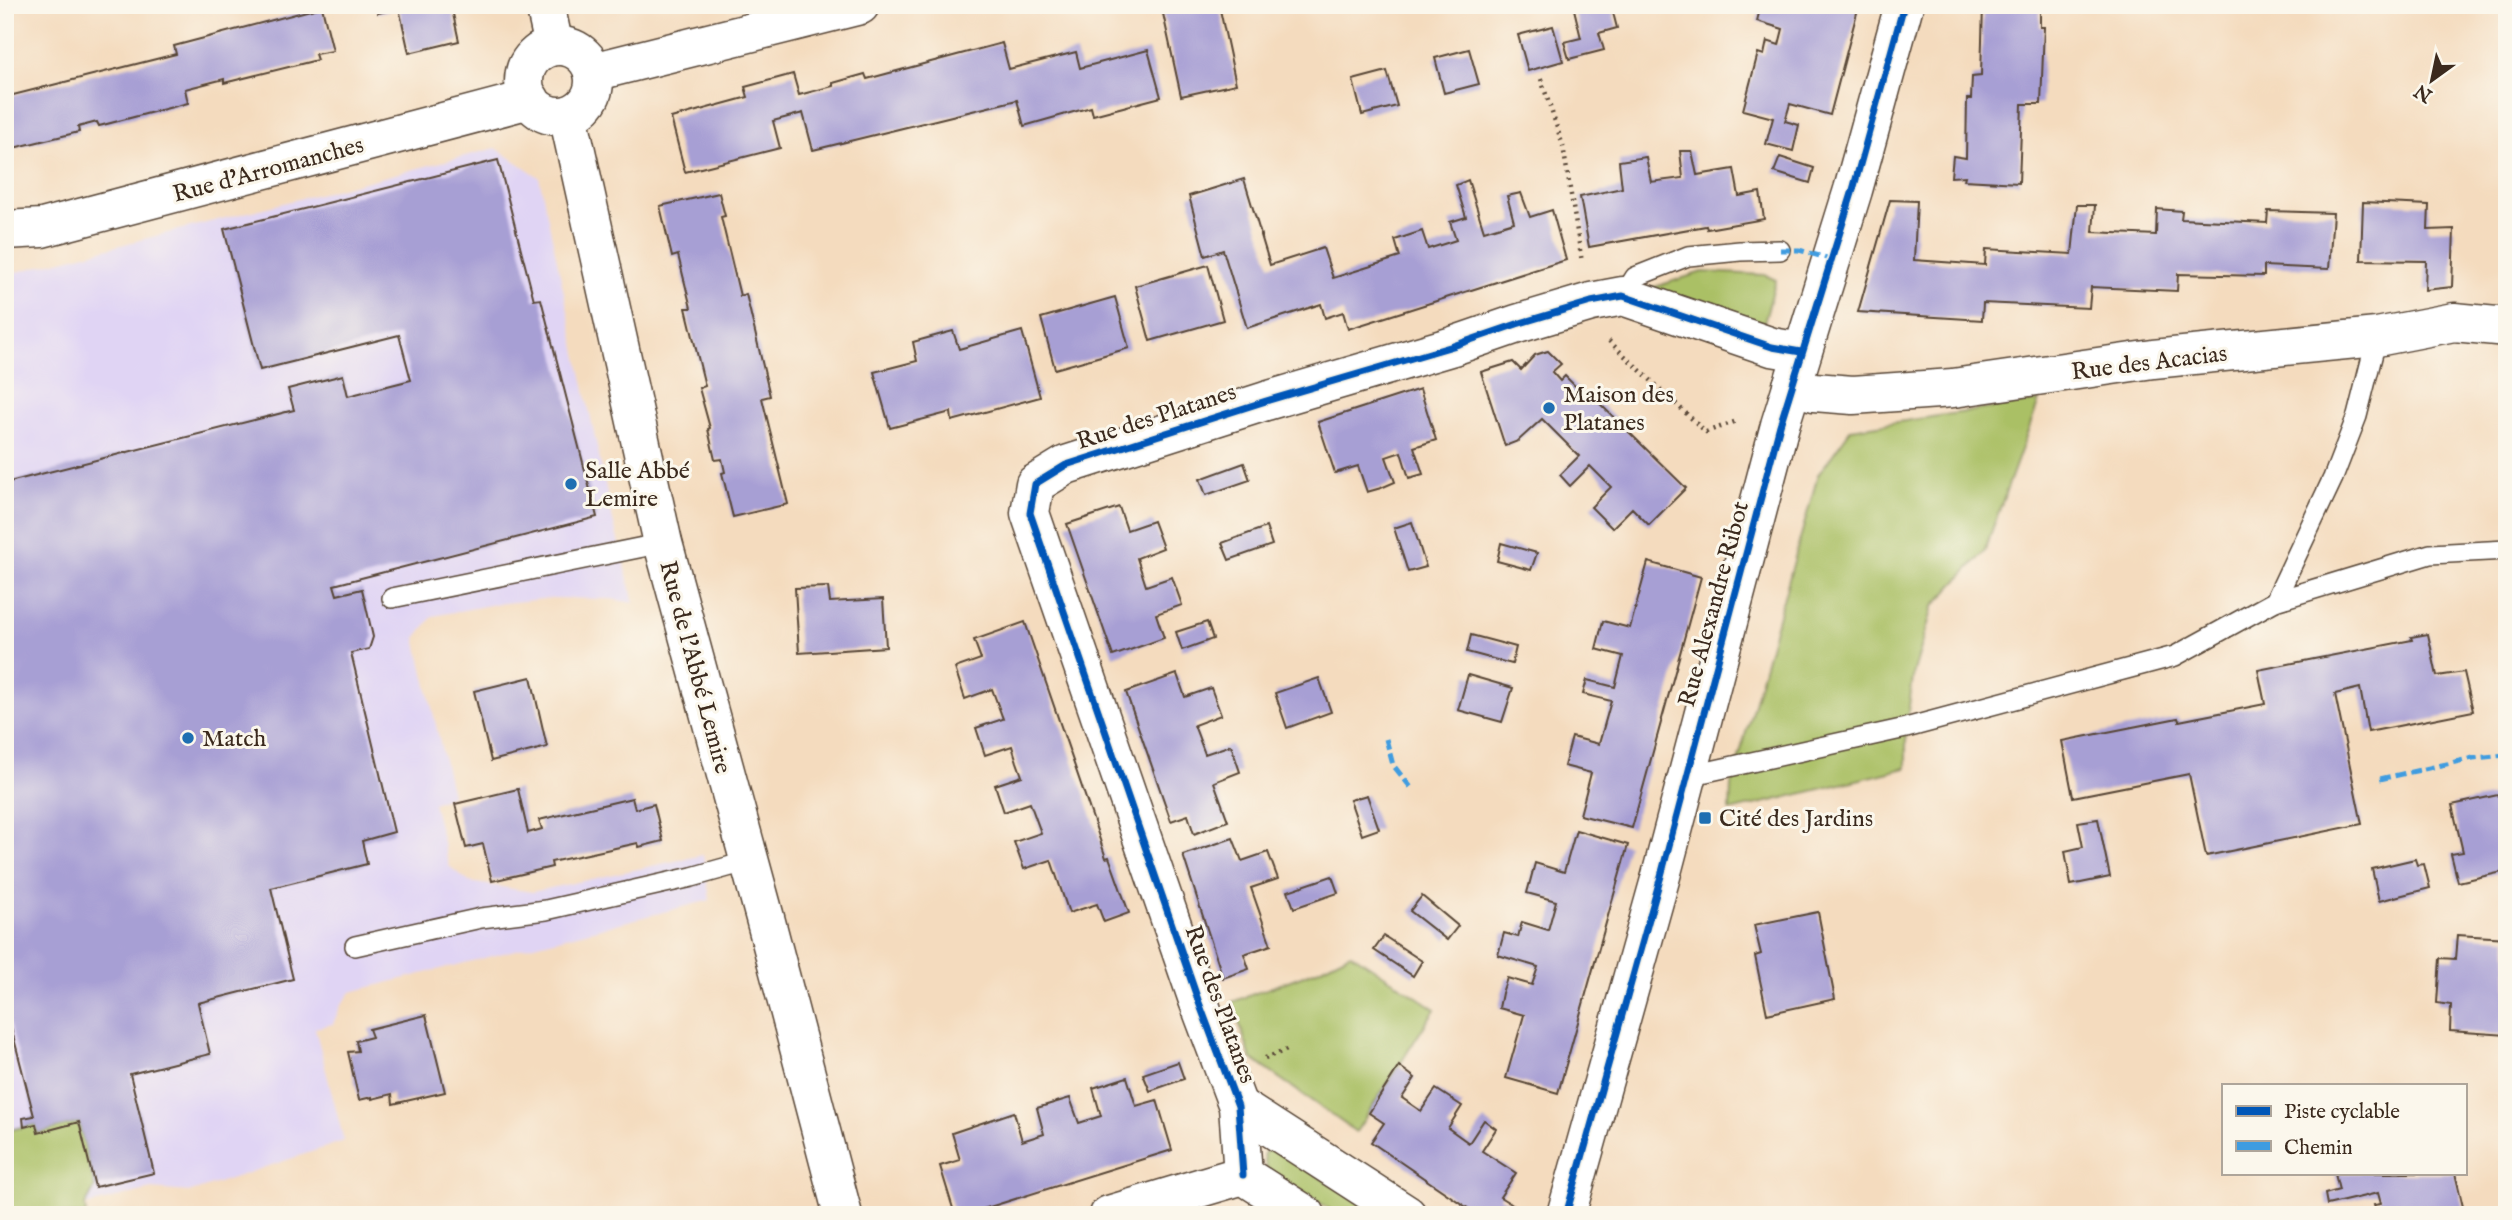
<svg xmlns="http://www.w3.org/2000/svg" width="2512" height="1220" font-family="'IM FELL English',serif">
<style>
.built{fill:#e0d4f4}
.green{fill:#aac065;stroke:#727542;stroke-width:2}
.building{fill:#a79fd4}
.lines{fill:none;stroke-linecap:round;stroke-linejoin:round}
.service-casing{stroke:#574536;stroke-width:22}
.minor-casing{stroke:#574536;stroke-width:41}
.path{stroke:#574536;stroke-width:4.5;stroke-dasharray:2 5;stroke-linecap:butt}
.service{stroke:#fff;stroke-width:19}
.minor{stroke:#fff;stroke-width:38}
.quiet{stroke:#3f9ce0;stroke-width:5;stroke-dasharray:10 5;stroke-linecap:butt}
.cycleway-casing{stroke:#fbf7ec;stroke-width:11}
.cycleway{stroke:#0057b8;stroke-width:7}
.poi-dot{fill:#1f6fb2;stroke:#fbf7ec;stroke-width:2.5}
.labels{text-anchor:middle;stroke-width:6;stroke-linejoin:round;paint-order:stroke}
.street-label{font-size:24px;fill:#3b2a1e;stroke:#fbf7ec}
.poi-label{font-size:24px;fill:#3b2a1e;stroke:#fbf7ec;text-anchor:start}
</style>
<rect width="100%" height="100%" fill="#fbf7ec"/>
<filter id="ink" filterUnits="userSpaceOnUse"><feTurbulence type="fractalNoise" baseFrequency=".0143" numOctaves="2"/><feDisplacementMap in="SourceGraphic" scale="14" xChannelSelector="R" yChannelSelector="G"/><feConvolveMatrix kernelMatrix="1 2 1 2 8 2 1 2 1" color-interpolation-filters="sRGB"/></filter>
<filter id="wash" filterUnits="userSpaceOnUse"><feTurbulence type="fractalNoise" baseFrequency=".00686" numOctaves="4" result="noise"/><feDisplacementMap in="SourceGraphic" scale="28" xChannelSelector="R" yChannelSelector="G"/><feGaussianBlur stdDeviation="1.57" result="paint"/><feColorMatrix in="noise" values="0 0 0 0 0 0 0 0 0 0 0 0 0 0 0 0 0 1.4 0 .05"/><feComposite in="paint" operator="in"/></filter>
<g filter="url(#wash)">
<rect width="100%" height="100%" fill="#f4dbbe"/>
<!-- built -->
<path class="built" d="M496,148L539,177L613,521L634,603L611,599L552,598L495,604L433,616L416,638L452,795L433,803L449,866L469,882L532,892L703,855L710,900L351,992L340,1007L333,1024L315,1028L344,1141L191,1192L150,1189L85,1206L38,1133L36,1124L5,1131V275Z"/>
<!-- green -->
<g class="green">
<path d="M1702,272L1765,275L1776,280L1764,322L1714,314L1645,290Z"/>
<path d="M2039,401L1984,552L1933,607L1914,671L1906,727V768L1730,811L1731,786L1818,475L1851,429Z"/>
<path d="M1351,953L1435,1009L1356,1132L1251,1058L1232,1002L1317,970Z"/>
<path d="M79,1122L95,1187L85,1206L86,1215H5V1131L36,1124L38,1133Z"/>
<path d="M1273,1147L1379,1215H1339L1266,1169L1264,1153Z"/>
</g>
<g id="blocks">
<!-- building -->
<g class="building">
<path d="M376,5H451L459,41L409,53L399,8L378,13Z"/>
<path d="M1178,5H1219L1236,84L1181,96L1162,9Z"/>
<path d="M1573,5H1611L1617,28L1599,33L1604,50L1569,59L1564,42L1581,38Z"/>
<path d="M1761,5H1859L1830,115L1790,104L1785,121L1799,125L1793,151L1766,144L1773,118L1743,110L1758,53L1764,55L1767,41L1779,45L1783,29L1757,21Z"/>
<path d="M1983,5H2040V27H2044L2041,104H2022L2019,183L1964,180L1965,176L1951,177L1953,156L1966,158L1967,99H1971L1972,77L1981,76Z"/>
<path d="M322,7L333,51L315,54L317,60L224,83V79L185,89L188,103L99,126L97,122L78,127L79,132L5,150V97L176,54L174,46Z"/>
<path d="M1553,26L1563,61L1528,71L1518,35Z"/>
<path d="M1002,43L1009,69L1076,52L1080,68L1148,50L1161,97L1093,115L1091,107L1024,126L1017,100L813,150L803,113L773,121L780,148L685,172L671,118L748,97L745,87L793,74L799,95L833,86V83L865,74L867,79Z"/>
<path d="M1469,49L1479,84L1444,93L1435,58Z"/>
<path d="M1387,71L1397,106L1362,115L1353,80Z"/>
<path d="M1680,151H1692L1697,175L1734,169L1739,196L1760,192L1764,219L1707,229L1706,226L1589,247L1580,197L1622,188L1619,161L1646,157L1651,182L1683,178Z"/>
<path d="M1780,157L1814,168L1810,183L1774,172Z"/>
<path d="M498,160L534,300L541,299L597,517L334,585L337,595L362,589L373,637L369,649L351,653L394,832L362,841L367,864L271,888L293,979L198,1003L210,1054L130,1074L154,1173L95,1187L79,1122L38,1133L36,1124L24,1127L23,1118L34,1116L5,1004V483L294,410L288,389L343,375L348,396L411,380L399,335L260,370L224,229Z"/>
<path d="M1244,179L1270,265L1323,248L1333,278L1400,257L1395,240L1422,231L1428,249L1456,240L1450,222L1466,217L1456,185L1468,180L1484,231L1514,222L1507,196L1521,193L1530,217L1552,210L1566,260L1348,329L1343,312L1325,318L1321,304L1247,328L1223,250L1205,256L1189,196Z"/>
<path d="M719,193L725,216L721,217L740,296L746,294L770,396L762,398L788,504L733,517L722,473L725,472L722,459L715,460L708,429L710,428L699,388L705,386L686,308H691L678,255L672,257L660,206Z"/>
<path d="M1890,200L1917,201L1914,260L1985,265L1986,249L2072,254L2077,205H2095L2093,232L2156,235L2157,209L2182,211L2181,219L2267,223L2268,211L2333,213L2329,269L2264,266V276L2178,274L2177,291L2091,287L2089,308L1983,303L1982,320L1858,312Z"/>
<path d="M2363,202L2429,205L2428,230L2454,229L2452,287L2425,290L2426,261L2361,260Z"/>
<path d="M1208,265L1223,320L1150,341L1135,286Z"/>
<path d="M1115,297L1129,348L1055,369L1041,318Z"/>
<path d="M953,331L959,349L1022,331L1040,397L952,421L951,412L890,428L874,372L917,361L913,342Z"/>
<path d="M1548,351L1561,364L1552,372L1560,381L1565,376L1586,397L1590,394L1686,488L1649,525L1632,508L1612,528L1591,507L1611,487L1590,466L1570,486L1560,475L1579,456L1542,419L1518,441L1505,446L1481,372L1513,362L1521,370L1535,355Z"/>
<path d="M1420,389L1436,440L1414,447L1423,474L1409,478L1401,452L1386,457L1395,482L1381,488L1367,492L1358,466L1335,473L1318,422Z"/>
<path d="M1244,463L1250,480L1206,495L1200,479Z"/>
<path d="M1119,507L1127,530L1153,521L1163,548L1137,558L1146,586L1172,577L1182,605L1156,614L1164,638L1113,656L1067,524Z"/>
<path d="M1412,522L1426,567L1408,572L1394,528Z"/>
<path d="M1266,527L1272,545L1229,560L1222,543Z"/>
<path d="M1501,543L1537,553L1531,570L1497,561Z"/>
<path d="M1648,562L1701,577L1632,828L1580,815L1591,773L1564,766L1572,737L1599,744L1611,701L1583,694L1587,680L1615,687L1623,656L1596,649L1603,621L1630,628Z"/>
<path d="M828,587L830,602L883,599L886,647L799,653L795,588Z"/>
<path d="M1025,622L1094,822L1106,858L1109,857L1129,913L1104,922L1097,904L1069,913L1051,860L1024,869L1014,842L1041,833L1030,803L1004,812L995,785L1022,776L1017,762L1012,746L985,755L976,728L1003,719L992,689L965,699L955,668L981,659L974,640Z"/>
<path d="M1207,622L1213,639L1182,650L1176,632Z"/>
<path d="M2428,634L2437,676L2464,672L2473,711L2368,732L2360,688L2335,694L2362,824L2206,856L2189,774L2073,797L2062,741L2178,718L2179,721L2265,704L2258,670L2412,640L2411,637Z"/>
<path d="M1471,635L1516,647L1512,664L1467,652Z"/>
<path d="M1177,674L1185,697L1211,688L1221,715L1194,725L1205,754L1231,745L1240,772L1214,782L1228,821L1194,834L1188,815L1171,821L1126,692Z"/>
<path d="M1468,675L1513,688L1502,722L1458,710Z"/>
<path d="M531,677L547,747L491,761L474,691Z"/>
<path d="M1319,678L1331,712L1287,728L1275,693Z"/>
<path d="M518,789L528,833L542,829L539,820L632,798L635,809L654,804L663,841L639,847L638,843L551,862L552,867L492,881L483,844L466,848L455,804Z"/>
<path d="M2507,793V871L2458,882L2451,854L2463,852L2452,805Z"/>
<path d="M1367,795L1379,829L1362,835L1350,800Z"/>
<path d="M2098,819L2110,877L2071,885L2065,851L2083,847L2078,822Z"/>
<path d="M1576,830L1628,845L1558,1093L1506,1078L1524,1015L1499,1008L1502,993L1507,978L1532,985L1538,967L1498,955L1504,933L1518,937L1522,922L1548,930L1556,901L1527,893L1535,863L1564,872Z"/>
<path d="M1233,838L1242,861L1268,852L1278,879L1251,888L1271,945L1244,954L1249,969L1223,978L1183,855Z"/>
<path d="M2415,859L2417,865L2424,864L2430,888L2379,901L2372,869Z"/>
<path d="M1332,876L1338,893L1294,908L1288,891Z"/>
<path d="M1422,896L1458,926L1447,940L1410,911Z"/>
<path d="M1818,912L1835,999L1767,1014L1755,956L1761,954L1754,925Z"/>
<path d="M2457,935L2507,938V1035L2450,1031L2451,1005L2437,1003L2440,958L2455,959Z"/>
<path d="M1384,936L1422,961L1413,976L1374,950Z"/>
<path d="M426,1015L445,1092L393,1104L392,1094L372,1099V1097L359,1100L348,1052L358,1051L356,1041L372,1037L369,1029Z"/>
<path d="M1178,1062L1184,1079L1150,1091L1143,1074Z"/>
<path d="M1399,1066L1415,1078L1402,1098L1421,1111L1436,1089L1462,1106L1448,1128L1469,1143L1484,1120L1496,1129L1482,1151L1516,1173L1500,1197L1516,1207L1512,1215H1478L1371,1142L1384,1123L1369,1113Z"/>
<path d="M1127,1077L1136,1106L1157,1100L1172,1150L964,1215H955L940,1166L960,1160L952,1133L1014,1112L1022,1141L1044,1134L1037,1108L1070,1098L1079,1123L1101,1116L1093,1088Z"/>
<path d="M2339,1173H2455L2464,1211L2449,1215H2377L2374,1205L2381,1204L2378,1193L2327,1205L2325,1194L2339,1190L2335,1174Z"/>
</g>
</g>
</g>
<g filter="url(#ink)">
<use href="#blocks" fill-opacity="0" stroke="#574536" stroke-width="2"/>
<g class="lines">
<!-- service casing -->
<g class="service-casing">
<g id="service">
<path d="M1623,296L1635,277L1688,256L1740,251L1780,250"/>
<path d="M392,598L663,543"/>
<path d="M2275,601L2430,554L2507,550"/>
<path d="M1688,776L1906,728L2175,656L2275,601L2333,478L2357,416L2377,337"/>
<path d="M355,946L481,918L546,910L692,877L749,861"/>
</g>
</g>
<!-- minor casing -->
<g class="minor-casing">
<g id="minor">
<path d="M545,5L554,46"/>
<circle cx="559" cy="81" r="35"/>
<path d="M593,72L860,5"/>
<path d="M568,115L663,543L765,918L843,1215"/>
<path d="M5,230L42,228L530,99"/>
<path d="M1792,386L1814,392L1853,395L1953,388L2153,359L2377,337L2454,322L2507,327"/>
<path d="M1238,1106L1407,1215"/>
<path d="M1243,1175L1238,1106L1198,1000L1030,513L1035,484L1066,465L1266,401L1453,346L1517,324L1591,302L1623,296L1772,347L1801,352"/>
<path d="M1109,1215L1243,1175L1306,1215"/>
<path d="M1566,1215L1661,876L1780,425L1853,190L1904,5"/>
</g>
</g>
<!-- path -->
<g class="path">
<path d="M1541,79L1563,146L1582,262"/>
<path d="M1609,341L1706,432L1737,421"/>
<path d="M1265,1058L1287,1050"/>
</g>
<!-- service -->
<use href="#service" class="service"/>
<!-- minor -->
<use href="#minor" class="minor"/>
<!-- quiet -->
<g class="quiet">
<path d="M1780,250H1799L1830,259"/>
<path d="M1386,739L1393,765L1413,790"/>
<path d="M2380,779L2473,758L2507,755"/>
<path d="M2505,1215L2507,1208"/>
</g>
<!-- cycleway casing -->
<g class="cycleway-casing">
<g id="cycleway">
<path d="M1243,1175L1238,1106L1198,1000L1030,513L1035,484L1066,465L1266,401L1453,346L1517,324L1591,302L1623,296L1772,347L1801,352"/>
<path d="M1566,1215L1661,876L1780,425L1853,190L1904,5"/>
</g>
</g>
<!-- cycleway -->
<use href="#cycleway" class="cycleway"/>
</g>
</g>
<!-- markers -->
<g class="poi-dot">
<circle cx="1549" cy="408" r="7"/>
<circle cx="571" cy="484" r="7"/>
<circle cx="188" cy="738" r="7"/>
<rect x="1698" y="811" width="14" height="14" rx="3.5"/>
</g>
<g class="labels">
<!-- street labels -->
<g class="street-label">
<text transform="translate(268 169) rotate(-15)" y="8">Rue d'Arromanches</text>
<text transform="translate(2149 362) rotate(-7)" y="8">Rue des Acacias</text>
<text transform="translate(1156 416) rotate(-18)" y="8">Rue des Platanes</text>
<text transform="translate(1713 604) rotate(-75)" y="8">Rue Alexandre Ribot</text>
<text transform="translate(696 667) rotate(75)" y="8">Rue de l'Abbé Lemire</text>
<text transform="translate(1221 1004) rotate(70)" y="8">Rue des Platanes</text>
</g>
<!-- poi labels -->
<g class="poi-label">
<text x="1563" y="402">Maison des<tspan x="1563" dy="28">Platanes</tspan></text>
<text x="585" y="478">Salle Abbé<tspan x="585" dy="28">Lemire</tspan></text>
<text x="202" y="746">Match</text>
<text x="1719" y="826">Cité des Jardins</text>
</g>
</g>
<!-- margin -->
<rect width="2512" height="1220" fill="none" stroke="#fbf7ec" stroke-width="28"/>
<!-- legend -->
<rect x="2222" y="1084" width="245" height="91" fill="#fbf7ec" stroke="#aea59a" stroke-width="2"/>
<rect x="2236" y="1106" width="35" height="10" fill="#0057b8" stroke="#aea59a" stroke-width="2"/>
<text x="2284" y="1118" font-size="21" fill="#3b2a1e">Piste cyclable</text>
<rect x="2236" y="1141" width="35" height="10" fill="#3f9ce0" stroke="#aea59a" stroke-width="2"/>
<text x="2284" y="1154" font-size="21" fill="#3b2a1e">Chemin</text>
<!-- north arrow -->
<g transform="translate(2432 80) rotate(213)" stroke="#fbf7ec" stroke-width="5" paint-order="stroke">
<path d="M0-5L12 26L0 18L-12 26Z" fill="#3b2a1e"/>
<text y="-10" font-size="19" font-weight="bold" text-anchor="middle" fill="#3b2a1e">N</text>
</g>
</svg>
